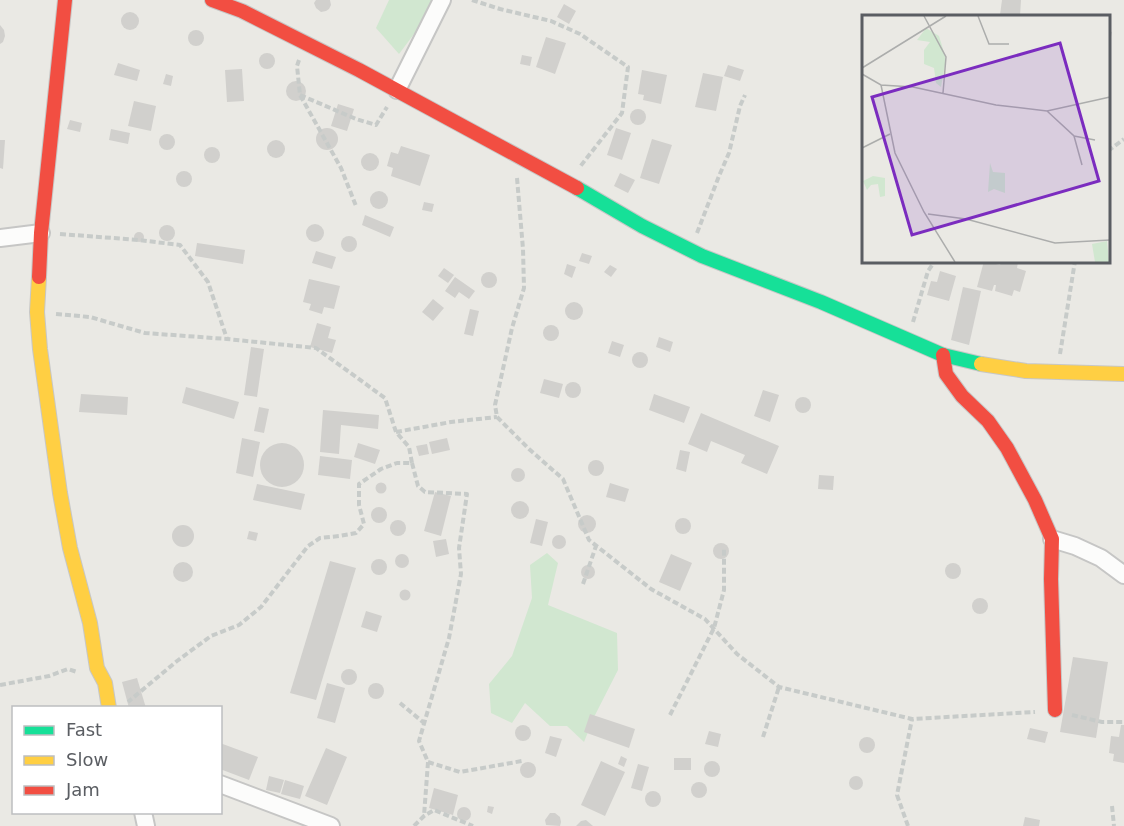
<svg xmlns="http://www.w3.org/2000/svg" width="1124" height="826" font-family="'DejaVu Sans',sans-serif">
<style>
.green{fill:#d1e7d0}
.building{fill:#d1d0cd}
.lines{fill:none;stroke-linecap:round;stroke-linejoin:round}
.street-casing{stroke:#c6c6c5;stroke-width:20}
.fast-casing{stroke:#c7c7c6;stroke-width:16}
.slow-casing{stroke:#c7c7c6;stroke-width:16}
.jam-casing{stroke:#c7c7c6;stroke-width:16}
.path{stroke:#c7cbc9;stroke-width:4;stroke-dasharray:6 3;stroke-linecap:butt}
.street{stroke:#fcfcfb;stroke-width:16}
.fast{stroke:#16e098;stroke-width:14}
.slow{stroke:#ffcf43;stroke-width:14}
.jam{stroke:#f24e42;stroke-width:14}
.inset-road{fill:none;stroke:#acadac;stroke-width:1.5}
.view{fill:#7b2cbf;fill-opacity:0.15;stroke:#7b2cbf;stroke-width:3}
.inset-edge{fill:none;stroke:#5a5d62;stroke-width:3}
</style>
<rect width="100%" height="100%" fill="#eae9e4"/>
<!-- green -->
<g class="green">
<path d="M389,0H435L426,18L399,54L376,28Z"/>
<path d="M547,553L558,563L548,605L617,633L618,670L594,717L584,742L567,726H550L525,703L512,723L491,713L489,684L512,656L532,598L530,565Z"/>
</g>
<!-- building -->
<g class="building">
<path d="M316,0H330L331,5L329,9L326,11L321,12L316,8L314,3Z"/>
<path d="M1002,0H1021L1020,16L1000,15Z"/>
<path d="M564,4L576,11L569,24L557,17Z"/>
<circle cx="130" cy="21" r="9"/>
<path d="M0,25L4,30L5,36L3,42L0,44Z"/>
<circle cx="196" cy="38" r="8"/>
<path d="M1108,31L1112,32L1110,42L1108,41Z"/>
<path d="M546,37L566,43L555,74L536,67Z"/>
<circle cx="267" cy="61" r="8"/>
<path d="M522,55L532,57L530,66L520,64Z"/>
<path d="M118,63L140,70L137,81L114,75Z"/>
<path d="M728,65L744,70L740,81L724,76Z"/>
<path d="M242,69L244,101L227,102L225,70Z"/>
<path d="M642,70L667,75L661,104L643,100L644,95L638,94Z"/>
<path d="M703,73L723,77L716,111L695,107Z"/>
<path d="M166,74L173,76L171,86L163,84Z"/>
<circle cx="296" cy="91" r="10"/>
<path d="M134,101L156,106L151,131L128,126Z"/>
<path d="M338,104L354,109L347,131L331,126Z"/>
<circle cx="638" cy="117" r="8"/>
<path d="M70,120L82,123L80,132L67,129Z"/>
<path d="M616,128L631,133L622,160L607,155Z"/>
<circle cx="327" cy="139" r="11"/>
<path d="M111,129L130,133L128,144L109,140Z"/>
<circle cx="167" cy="142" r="8"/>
<path d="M652,139L672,145L659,184L640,178Z"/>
<circle cx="276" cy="149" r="9"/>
<path d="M0,140H5L3,169L0,168Z"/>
<path d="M401,146L430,155L420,186L391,176L393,168L387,166L391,152L398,154Z"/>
<circle cx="212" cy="155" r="8"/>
<circle cx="370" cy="162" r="9"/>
<circle cx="184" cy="179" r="8"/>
<path d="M620,173L635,180L628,193L614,186Z"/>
<circle cx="379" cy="200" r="9"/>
<path d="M424,202L434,204L432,212L422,210Z"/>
<path d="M365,215L394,227L390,237L362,225Z"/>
<circle cx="315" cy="233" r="9"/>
<circle cx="167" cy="233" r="8"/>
<circle cx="139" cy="237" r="5"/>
<circle cx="349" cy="244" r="8"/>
<path d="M197,243L245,250L243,264L195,256Z"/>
<path d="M316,251L336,257L332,269L312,263Z"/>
<path d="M582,253L592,256L589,264L579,261Z"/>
<path d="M984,261L1000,265L1002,261L1018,262L1017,268L1026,271L1020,292L1014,290L1012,296L995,291L996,285H994L992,291L977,287Z"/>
<path d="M567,264L576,267L572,278L564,274Z"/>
<path d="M610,265L617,269L611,277L604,272Z"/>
<path d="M444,268L454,275L448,283L438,276Z"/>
<path d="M940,271L956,276L949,301L927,295L931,281L937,282Z"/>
<circle cx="489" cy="280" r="8"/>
<path d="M455,277L475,291L469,299L459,292L455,298L445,291Z"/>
<path d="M309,279L340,286L334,309L324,307L322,314L309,310L311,304L303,302Z"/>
<path d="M963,287L981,291L969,345L951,340Z"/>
<path d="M433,299L444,308L433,321L422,312Z"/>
<circle cx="574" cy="311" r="9"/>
<path d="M470,309L479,311L473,336L464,334Z"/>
<path d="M317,323L331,327L328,338L336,340L332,353L310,347Z"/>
<circle cx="551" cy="333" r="8"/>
<path d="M659,337L673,342L670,352L656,347Z"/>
<path d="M612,341L624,345L620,357L608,353Z"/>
<path d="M251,347L264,349L257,397L244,395Z"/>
<circle cx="640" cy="360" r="8"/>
<path d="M544,379L563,384L559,398L540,393Z"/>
<circle cx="573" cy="390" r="8"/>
<path d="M186,387L239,402L234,419L182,403Z"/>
<path d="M763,390L779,395L770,422L754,416Z"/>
<path d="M81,394L128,397L127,415L79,412Z"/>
<path d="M654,394L690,407L684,423L649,410Z"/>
<circle cx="803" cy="405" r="8"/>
<path d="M259,407L269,409L264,433L254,431Z"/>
<path d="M323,410L379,415L378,429L341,425L339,454L320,452Z"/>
<path d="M701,413L779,446L767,474L741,463L745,455L711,441L707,452L688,444Z"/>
<path d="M242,438L260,442L253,477L236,473Z"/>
<path d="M447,438L450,450L432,454L429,442Z"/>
<path d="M358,443L380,450L375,464L354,457Z"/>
<circle cx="282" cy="465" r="22"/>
<path d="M427,444L429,454L419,456L416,446Z"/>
<path d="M680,450L690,452L686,472L676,469Z"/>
<path d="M320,456L352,460L350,479L318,475Z"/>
<circle cx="596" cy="468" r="8"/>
<circle cx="518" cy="475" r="7"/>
<path d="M819,475L834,476L833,490L818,489Z"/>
<circle cx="381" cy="488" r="5.5"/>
<path d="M610,483L629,489L625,502L606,497Z"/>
<path d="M257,484L305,494L301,510L253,500Z"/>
<path d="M435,492L451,496L441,536L424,531Z"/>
<circle cx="520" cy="510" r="9"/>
<circle cx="379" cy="515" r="8"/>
<circle cx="587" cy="524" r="9"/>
<circle cx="683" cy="526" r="8"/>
<path d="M536,519L548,522L542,546L530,543Z"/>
<circle cx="398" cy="528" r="8"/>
<circle cx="183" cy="536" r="11"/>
<path d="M249,531L258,533L256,541L247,539Z"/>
<circle cx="559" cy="542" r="7"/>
<path d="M446,539L449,554L436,557L433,541Z"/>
<circle cx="721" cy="551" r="8"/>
<circle cx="402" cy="561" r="7"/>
<path d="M671,554L692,563L680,591L659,582Z"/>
<circle cx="379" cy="567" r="8"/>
<path d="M330,561L356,568L316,700L290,693Z"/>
<circle cx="183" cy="572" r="10"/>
<circle cx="953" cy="571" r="8"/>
<circle cx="588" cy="572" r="7"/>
<circle cx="405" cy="595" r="5.5"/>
<circle cx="980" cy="606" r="8"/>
<path d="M366,611L382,616L377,632L361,627Z"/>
<path d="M1073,657L1108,662L1096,738L1060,732Z"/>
<circle cx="349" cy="677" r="8"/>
<path d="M137,678L146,708H129L122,682Z"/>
<path d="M327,683L345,688L335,723L317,718Z"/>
<circle cx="376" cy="691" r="8"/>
<path d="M590,714L635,729L629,748L584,732Z"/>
<path d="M1121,725H1124V763L1113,761L1114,754L1109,753L1111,736L1119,737Z"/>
<circle cx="523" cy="733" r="8"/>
<path d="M1030,728L1048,732L1045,743L1027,739Z"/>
<path d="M709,731L721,734L718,747L705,744Z"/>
<path d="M550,736L562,739L556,757L545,753Z"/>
<circle cx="867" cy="745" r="8"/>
<path d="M220,743L258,757L249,780L220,769Z"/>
<path d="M326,748L347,757L327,805L305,796Z"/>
<path d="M621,756L627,759L624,767L618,764Z"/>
<rect x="674" y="758" width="17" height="12"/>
<path d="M601,761L625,772L605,816L581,805Z"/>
<circle cx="712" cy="769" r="8"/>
<circle cx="528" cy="770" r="8"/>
<path d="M638,764L649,767L642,791L631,788Z"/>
<path d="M269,776L284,780L280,793L266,790Z"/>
<circle cx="856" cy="783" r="7"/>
<path d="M285,780L304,786L300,799L281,794Z"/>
<circle cx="699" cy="790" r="8"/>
<path d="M434,788L458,795L453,815L429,808Z"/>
<circle cx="653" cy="799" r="8"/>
<path d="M488,806L494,807L492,814L487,812Z"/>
<circle cx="464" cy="814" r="7"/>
<path d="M550,813H555L560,817L561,822L560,826L546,825L545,820Z"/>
<path d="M1025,817L1040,820L1039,826H1023Z"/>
<path d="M586,820L593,826H576L581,821Z"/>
</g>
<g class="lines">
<!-- street casing -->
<g class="street-casing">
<g id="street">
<path d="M397,90L442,0"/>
<path d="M0,238L41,233"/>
<path d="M1052,539L1075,546L1101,558L1124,575"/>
<path d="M220,784L331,826"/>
<path d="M143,812L146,826"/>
</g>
</g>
<!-- fast casing -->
<g class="fast-casing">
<path id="fast" d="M577,188L642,226L702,256L821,302L943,355L981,364"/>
</g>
<!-- slow casing -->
<g class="slow-casing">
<g id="slow">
<path d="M39,277L37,312L40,349L60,493L70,548L90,623L97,668L105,683L109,708"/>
<path d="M981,364L1026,371L1124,374"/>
</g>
</g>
<!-- jam casing -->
<g class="jam-casing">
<g id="jam">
<path d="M212,0L242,11L359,70L577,188"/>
<path d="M39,277L41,233L65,0"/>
<path d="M943,355L946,374L962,396L988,421L1007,448L1035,500L1052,539L1051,579L1055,710"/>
</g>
</g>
<!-- path -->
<g class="path">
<path d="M472,0L500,9L551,21L580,34L628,67L622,113L579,168"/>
<path d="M299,60L297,66L300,95L341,168L356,206"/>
<path d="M300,95L356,119L376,125L387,107"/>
<path d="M1108,151L1124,139"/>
<path d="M517,178L523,249L524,288L512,328L495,405L497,417L529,449L563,479L589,540L651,589L705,619L737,654L779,687L912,719L1035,712"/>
<path d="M697,233L719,176L729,153L740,106L745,95"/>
<path d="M60,234L139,240L180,245L208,282L227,339"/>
<path d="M56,314L90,317L145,333L227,339L316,348L385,398L396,432L409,447L412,463H397L381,469L359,484V505L364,524L356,533L339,536L320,538L308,546L261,607L239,625L211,636L177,661L128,702"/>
<path d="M913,322L928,271L935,261"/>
<path d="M1060,354L1075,261"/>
<path d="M396,432L451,422L497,417"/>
<path d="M412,463L418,486L425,492L467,494L459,548L461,574L449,638L419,741L428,762L424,816"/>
<path d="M583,584L596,546"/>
<path d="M0,685L49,676L68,669L77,672"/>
<path d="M400,703L424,723"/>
<path d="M670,715L714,628L724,590V549"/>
<path d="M1072,715L1102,722H1124"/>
<path d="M763,737L779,687"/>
<path d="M428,762L460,772L522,761"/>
<path d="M1112,806L1114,826"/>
<path d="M414,826L424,816L434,810L473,826"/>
<path d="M908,826L897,795L912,719"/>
</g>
<!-- street -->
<use href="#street" class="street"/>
<!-- fast -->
<use href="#fast" class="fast"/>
<!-- slow -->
<use href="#slow" class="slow"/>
<!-- jam -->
<use href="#jam" class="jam"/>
</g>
<!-- overview -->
<g transform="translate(862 15)">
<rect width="248" height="248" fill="#eae9e4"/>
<path d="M64,13L77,21L84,44L79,72L74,68L72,53L62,49V35L68,27L55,25ZM128,148L131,157L143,158V178L132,174L126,177ZM11,161L23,163V181L18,182L16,169L9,170L5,175L1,166ZM245,226L247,247H233L230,229Z" fill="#d1e7d0"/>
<path class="inset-road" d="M62,1L84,42L81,78M116,1L127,29H147M0,53L84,1M0,59L19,70L51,72L134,90L185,96L248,82M19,70L33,138L62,197L93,247M185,96L212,121L220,150M212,121L233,125M0,133L28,119M66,199L104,204L193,228L248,225"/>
<path class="view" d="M198,28L237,166L50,220L10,82Z"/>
<rect width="248" height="248" class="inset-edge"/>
</g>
<!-- legend -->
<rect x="12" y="706" width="210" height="108" fill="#ffffff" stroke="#bdbec0" stroke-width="1.5"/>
<rect x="24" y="726" width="30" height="9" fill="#16e098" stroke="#bdbec0" stroke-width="1.5"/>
<text x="66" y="736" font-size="18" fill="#5a5d62">Fast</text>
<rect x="24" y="756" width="30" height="9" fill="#ffcf43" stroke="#bdbec0" stroke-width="1.5"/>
<text x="66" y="766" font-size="18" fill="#5a5d62">Slow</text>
<rect x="24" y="786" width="30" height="9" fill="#f24e42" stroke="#bdbec0" stroke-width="1.5"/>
<text x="66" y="796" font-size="18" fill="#5a5d62">Jam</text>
</svg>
